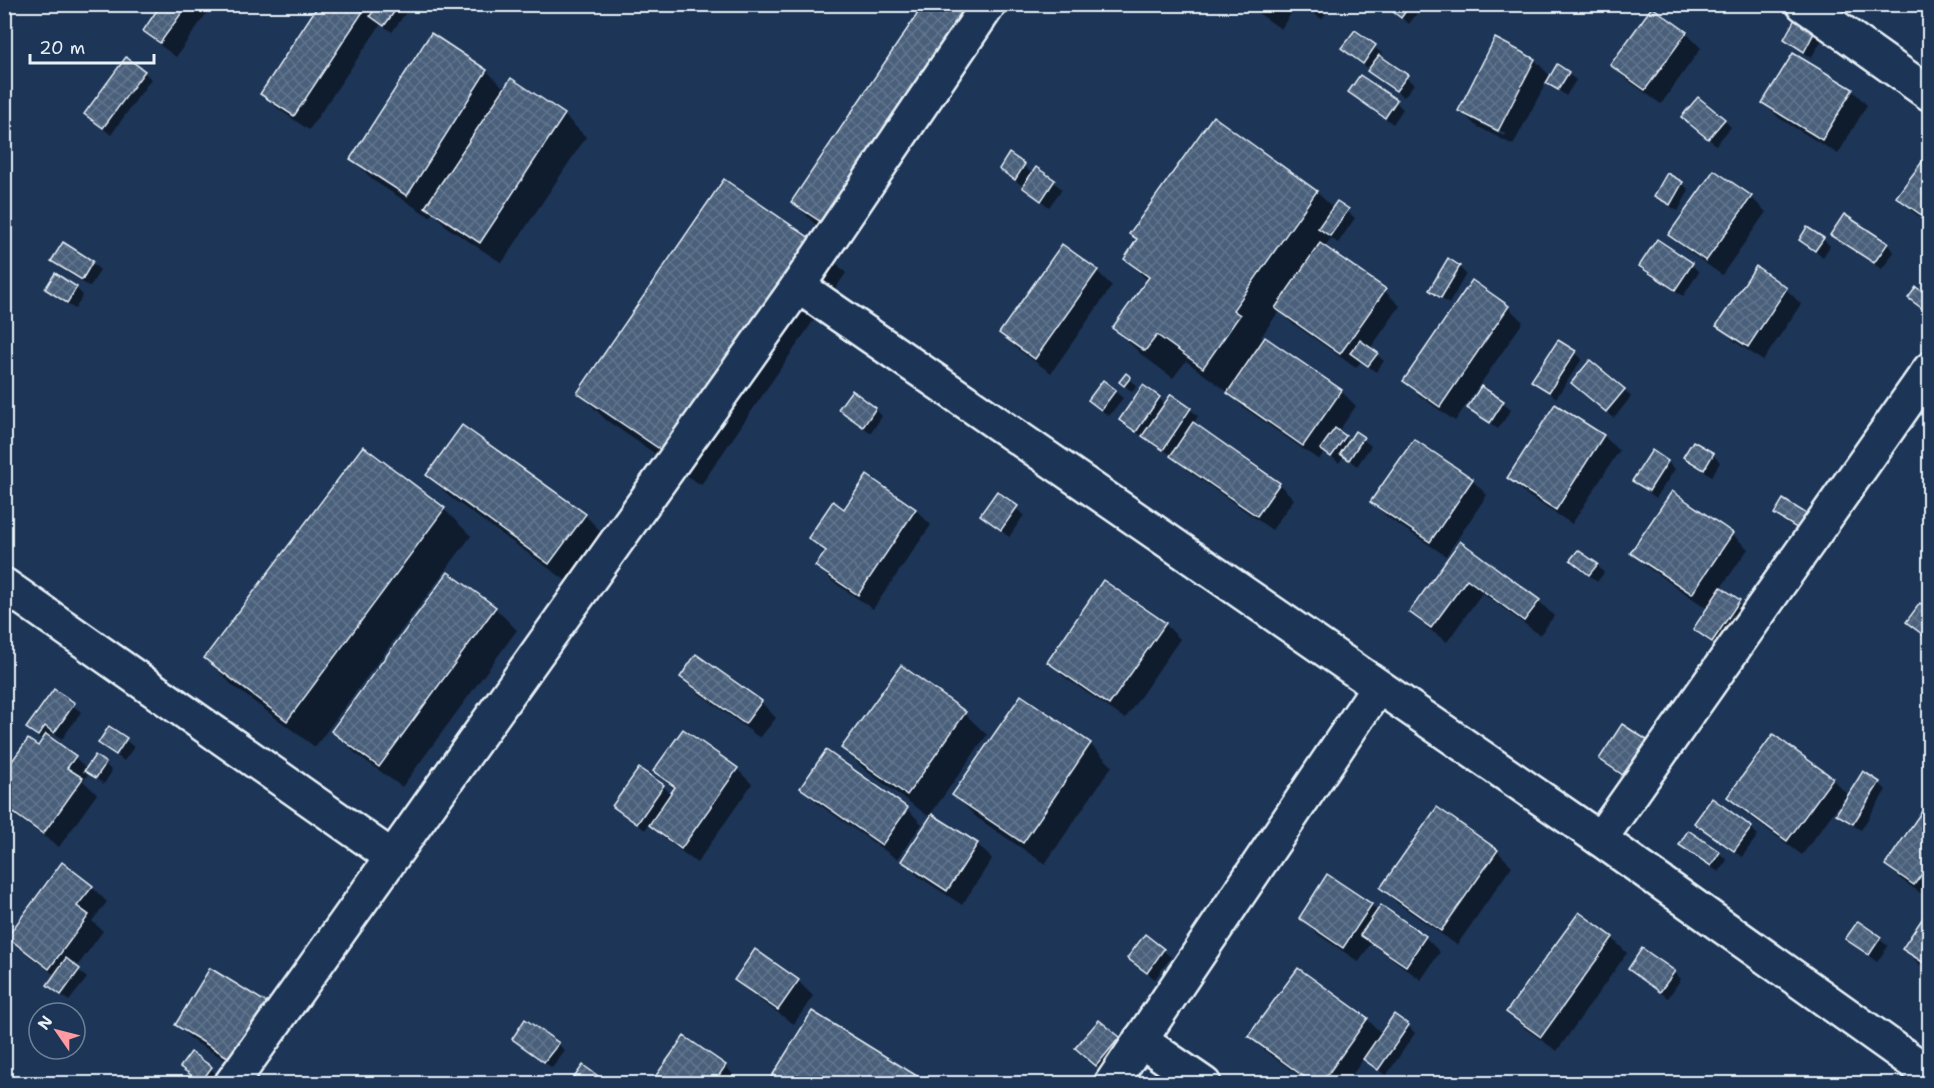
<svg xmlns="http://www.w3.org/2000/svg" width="1934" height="1088" font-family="'Shantell Sans',sans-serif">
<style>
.shadow{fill:#0007;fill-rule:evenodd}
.building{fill:url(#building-cross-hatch);stroke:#e8f1f8;stroke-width:1.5}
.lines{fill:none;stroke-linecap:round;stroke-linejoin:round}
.street-casing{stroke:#e8f1f8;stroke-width:38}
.street{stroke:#1d3557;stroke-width:33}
</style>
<defs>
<pattern id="building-cross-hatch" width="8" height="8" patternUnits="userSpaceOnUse" patternTransform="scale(1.5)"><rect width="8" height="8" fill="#495e7a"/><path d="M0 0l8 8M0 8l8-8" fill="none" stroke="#63768e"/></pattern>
</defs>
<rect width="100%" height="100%" fill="#1d3557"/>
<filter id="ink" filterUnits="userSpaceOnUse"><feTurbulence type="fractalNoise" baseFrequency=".0167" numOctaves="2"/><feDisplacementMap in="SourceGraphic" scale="12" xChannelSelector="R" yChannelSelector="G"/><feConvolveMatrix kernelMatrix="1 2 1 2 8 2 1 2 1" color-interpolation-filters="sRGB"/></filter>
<g filter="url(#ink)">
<!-- shadow -->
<g class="shadow">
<path d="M163,4H213L176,57L160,45L145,30Z"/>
<path d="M321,4H412L392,32L381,24L309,130L277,108L262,93Z"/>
<path d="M925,4H969L844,243L815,224L793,202Z"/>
<path d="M1245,4H1297L1281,29Z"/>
<path d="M1299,4H1332L1322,19Z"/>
<path d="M1384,4H1424L1409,24Z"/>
<path d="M1796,22L1815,33L1822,40L1811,58L1793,46L1785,39Z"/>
<path d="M1355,32L1383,54L1380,58L1414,84L1404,97L1377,78L1369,71L1370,70L1351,55Z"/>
<path d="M1686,33L1701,48L1661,104L1627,80L1612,65Z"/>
<path d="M431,36L487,71L505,89L511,80L564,115L586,137L502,263L448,228L433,212L430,217L374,181L352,159Z"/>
<path d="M1496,40L1535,60L1551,77L1558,66L1576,80L1566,96L1547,81L1513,145L1475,125L1460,110ZM1476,118L1505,133L1504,136L1476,121Z"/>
<path d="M144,72L151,79L111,135L86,114Z"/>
<path d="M1852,90L1867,105L1838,154L1779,118L1764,103Z"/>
<path d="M1350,92L1396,102L1403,109L1393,124Z"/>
<path d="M1213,118L1317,192L1333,208L1337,203L1355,218L1338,243L1331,238L1324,248L1385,291L1400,306L1370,349L1384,361L1376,372L1361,361L1356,368L1292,323L1279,311L1261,337L1341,391L1356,406L1338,432L1350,442L1355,433L1371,446L1357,466L1344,456L1339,463L1325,451L1319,460L1244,408L1229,393L1186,361L1173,378L1142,355L1114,328L1148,281L1126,259L1138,241L1131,234Z"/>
<path d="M1724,120L1731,127L1716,145L1691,124Z"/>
<path d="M1930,153V224L1913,212L1898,197Z"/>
<path d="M1010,155L1033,174L1037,169L1062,189L1049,207L1001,169Z"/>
<path d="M1682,183L1689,190L1678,211L1664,203L1656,196Z"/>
<path d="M1751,197L1766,212L1722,275L1685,249L1670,234Z"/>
<path d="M1844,216L1887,244L1894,252L1882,269L1839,242L1832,234Z"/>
<path d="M1823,239L1830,246L1823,257L1801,240Z"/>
<path d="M64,244L92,263L100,270L90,287L60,268L53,260Z"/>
<path d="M819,246L846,273L701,485L606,420L579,393Z"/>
<path d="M1062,246L1097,271L1112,286L1051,373L1016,348L1001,333Z"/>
<path d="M1692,265L1699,272L1683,296L1648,273L1641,266Z"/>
<path d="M1459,267L1466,274L1449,304L1430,290Z"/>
<path d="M1473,282L1508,307L1523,322L1455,421L1420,396L1405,381Z"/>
<path d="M76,288L83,295L75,309L54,296L47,289Z"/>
<path d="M1786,289L1801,304L1763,361L1733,340L1718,325Z"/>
<path d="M4,313L9,318L4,325Z"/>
<path d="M4,349L8,353L4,359Z"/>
<path d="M1575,352L1582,359L1556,398L1533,380Z"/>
<path d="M1126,375L1137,386L1132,392L1121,382Z"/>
<path d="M1103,382L1123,398L1109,416L1097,407Z"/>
<path d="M1144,387L1166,404L1171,396L1190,409L1198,416L1193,424L1279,484L1294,499L1272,530L1187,470L1172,455L1151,443L1121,420Z"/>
<path d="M1481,388L1503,402L1511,410L1498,429L1469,407Z"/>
<path d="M1580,390H1624L1631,397L1614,418Z"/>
<path d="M1555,406L1604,436L1619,451L1572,524L1524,493L1509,478Z"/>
<path d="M840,409H875L882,416L871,433Z"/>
<path d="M1414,441L1472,480L1487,495L1446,556L1387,517L1372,502Z"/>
<path d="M1713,455L1720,462L1712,476L1692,464L1685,457Z"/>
<path d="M1667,462L1675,469L1656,498L1634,481Z"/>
<path d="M428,475L585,515L606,537L572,585L450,497Z"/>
<path d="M867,477L916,510L931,525L873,609L832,581L817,566L826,554L810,538L845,511Z"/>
<path d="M997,493L1024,515L1009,537L982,515Z"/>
<path d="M1672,494L1732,534L1748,549L1720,589L1746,608L1720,648L1695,629L1708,609L1647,567L1632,552Z"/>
<path d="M1784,501L1813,523L1805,535L1783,521L1776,514Z"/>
<path d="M444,509L471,536L315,747L233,686L206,658Z"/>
<path d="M1460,543L1539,601L1554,616L1540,635L1482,593L1447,642L1426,627L1411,612Z"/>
<path d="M1572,560L1597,565L1604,573L1597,582Z"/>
<path d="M495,608L517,630L402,787L355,753L333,731Z"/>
<path d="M1165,624L1180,639L1125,719L1064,677L1049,662Z"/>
<path d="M901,667L965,714L987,735L930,815L977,844L992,859L962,905L918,876L903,861L931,818L865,770L843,748Z"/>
<path d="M682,677L761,702L776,718L760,738L697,692Z"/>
<path d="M55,691L81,712L62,739L53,732L48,738L75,757L87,770L105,764L112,771L104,784L89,773L83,781L97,794L59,847L4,808V775L9,768L4,765V748L16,758L38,748L43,741L28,728Z"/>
<path d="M110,728L134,747L124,761L100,743Z"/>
<path d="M683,731L737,769L752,784L697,863L666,840L649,824L645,830L614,806L663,786L672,795L675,790L655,771Z"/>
<path d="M1646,741L1653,748L1631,782L1601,759Z"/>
<path d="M1090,744L1112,766L1045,864L976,817L954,795Z"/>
<path d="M1832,779L1847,794L1802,855L1744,812L1729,797Z"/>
<path d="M1879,783L1886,790L1861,830L1846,821L1838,813Z"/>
<path d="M802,788L907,809L922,824L897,859L817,803Z"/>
<path d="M1930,818L1929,899L1902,880L1887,865Z"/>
<path d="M1696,822L1751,828L1758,835L1742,857Z"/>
<path d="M1681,844L1719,853L1727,860L1719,872L1688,852Z"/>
<path d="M1497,851L1512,866L1457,945L1397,903L1382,888Z"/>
<path d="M1328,876L1371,905L1378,912L1425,937L1440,952L1421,980L1371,943L1359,962L1316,933L1301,918Z"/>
<path d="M92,887L107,902L92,921L103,931L76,968L87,978L69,1001L49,985L56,976L24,952L9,937Z"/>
<path d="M1930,910V971L1919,964L1904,949Z"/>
<path d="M1580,914L1612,938L1627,953L1557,1051L1523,1027L1508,1012Z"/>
<path d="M1858,923L1888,946L1877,962L1847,939Z"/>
<path d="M1145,936L1171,957L1155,979L1129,958Z"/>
<path d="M755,951L798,981L813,996L794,1024L751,994L736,979Z"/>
<path d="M1630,969L1674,972L1681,979L1668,998Z"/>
<path d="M211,970L250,1075L192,1040L177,1025Z"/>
<path d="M1367,1019L1382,1034L1408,1026L1415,1033L1386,1076L1364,1058L1346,1084H1311L1265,1051L1250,1036Z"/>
<path d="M514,1038L558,1044L565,1051L552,1068Z"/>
<path d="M1119,1038L1126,1045L1104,1072L1085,1056Z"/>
<path d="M725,1066L740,1081L738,1084H652Z"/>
<path d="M182,1067L211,1069L218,1076L233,1084H202Z"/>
</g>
<!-- building -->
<g class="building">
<path d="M161,4H188L160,43L143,31Z"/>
<path d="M319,4H368L294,116L260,94Z"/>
<path d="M378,4H400L384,26L370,16Z"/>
<path d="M924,4H967L821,222L791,202Z"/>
<path d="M1383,4H1411L1401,18Z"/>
<path d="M1652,7L1687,32L1645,90L1610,65Z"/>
<path d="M1795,19L1815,31L1804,52L1784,39Z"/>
<path d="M1355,30L1376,45L1363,64L1341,48Z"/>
<path d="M431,33L487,70L407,196L350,159Z"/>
<path d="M1495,38L1535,59L1498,131L1458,111Z"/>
<path d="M1793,53L1853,89L1822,140L1762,103Z"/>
<path d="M1379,55L1408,75L1396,91L1367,71Z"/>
<path d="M126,57L145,71L103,128L84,114Z"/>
<path d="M1557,64L1569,72L1558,90L1546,83Z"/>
<path d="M1360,75L1397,100L1385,118L1348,92Z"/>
<path d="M511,78L565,114L480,243L425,207Z"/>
<path d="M1698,97L1725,119L1708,139L1681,117Z"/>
<path d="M1213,116L1317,191L1233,310L1240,315L1203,368L1157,335L1145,351L1112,328L1149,277L1124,259L1137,239L1129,234Z"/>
<path d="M1930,151V221L1896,197Z"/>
<path d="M1009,153L1025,164L1015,180L999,169Z"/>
<path d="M1036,167L1055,180L1041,201L1022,187Z"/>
<path d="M1714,170L1752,196L1706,261L1668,235Z"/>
<path d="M1667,173L1683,182L1670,205L1654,196Z"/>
<path d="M724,179L820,245L673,458L577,393Z"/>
<path d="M1337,201L1349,209L1330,236L1318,228Z"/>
<path d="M1844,214L1888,243L1874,263L1830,235Z"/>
<path d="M1807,227L1824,238L1815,251L1799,240Z"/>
<path d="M1657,239L1693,263L1675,290L1639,266Z"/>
<path d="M63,242L93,261L82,280L51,261Z"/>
<path d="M1320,243L1386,289L1340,354L1275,308Z"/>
<path d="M1062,244L1098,270L1035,359L999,333Z"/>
<path d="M1448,258L1460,266L1441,298L1429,290Z"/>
<path d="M1756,266L1787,288L1748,347L1716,326Z"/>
<path d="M55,273L77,287L67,303L45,289Z"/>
<path d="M1472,280L1509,306L1440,407L1403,381Z"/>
<path d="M1916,287L1930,297V309L1927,312L1908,298Z"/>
<path d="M1265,337L1342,390L1303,446L1227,393Z"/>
<path d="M1360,340L1378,353L1368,366L1350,353Z"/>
<path d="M1558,340L1576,351L1549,392L1531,381Z"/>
<path d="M1590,360L1625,389L1606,412L1571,383Z"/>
<path d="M1126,373L1131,377L1124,386L1119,382Z"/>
<path d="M1103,380L1116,390L1101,410L1088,400Z"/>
<path d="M1143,385L1160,397L1136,432L1119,420Z"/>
<path d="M1481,386L1504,401L1490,423L1467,408Z"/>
<path d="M852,390L876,408L863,427L838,409Z"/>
<path d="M1171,394L1191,408L1163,450L1142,436Z"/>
<path d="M1555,404L1604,435L1556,510L1507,478Z"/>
<path d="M1193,422L1280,483L1257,516L1170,456Z"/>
<path d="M462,425L586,514L549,564L426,475Z"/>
<path d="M1335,428L1346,436L1331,457L1320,449Z"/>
<path d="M1355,431L1364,437L1349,460L1340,454Z"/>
<path d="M1414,439L1473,479L1430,542L1370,502Z"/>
<path d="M1693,441L1714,453L1704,470L1683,457Z"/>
<path d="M363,446L445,508L287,721L204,658Z"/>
<path d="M1652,450L1668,461L1649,491L1632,481Z"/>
<path d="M867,475L916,509L858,595L815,566L826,551L808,538L833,501L844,509Z"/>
<path d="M997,491L1018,506L1001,530L980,515Z"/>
<path d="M1672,491L1733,533L1692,594L1630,553Z"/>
<path d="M1783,499L1807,514L1798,529L1774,514Z"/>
<path d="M1460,541L1540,600L1524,621L1467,579L1431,628L1409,612Z"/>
<path d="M1578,550L1598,564L1589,575L1570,560Z"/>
<path d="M448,572L496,607L379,767L331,731Z"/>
<path d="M1103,580L1166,623L1109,705L1047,662Z"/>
<path d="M1721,587L1740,600L1712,642L1693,629Z"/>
<path d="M1920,603L1930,610V640L1906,622Z"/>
<path d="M696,654L762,701L745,724L680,677Z"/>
<path d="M901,665L966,712L907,795L841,748Z"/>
<path d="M54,689L75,703L54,733L45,726L38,736L26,728Z"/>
<path d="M1021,695L1091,743L1023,843L952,795Z"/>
<path d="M1622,724L1647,740L1623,775L1599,759Z"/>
<path d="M109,726L127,738L116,755L98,743Z"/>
<path d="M683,729L738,768L681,849L649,825L675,787L653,771Z"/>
<path d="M46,734L76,756L67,768L83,778L43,834L4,806V772L28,739L38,746Z"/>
<path d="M1773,734L1833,778L1787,841L1727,797Z"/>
<path d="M826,750L908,808L882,845L800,788Z"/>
<path d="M95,755L106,763L96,778L84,771Z"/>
<path d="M639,768L664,785L637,824L612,806Z"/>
<path d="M1863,771L1880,782L1853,824L1836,814Z"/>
<path d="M1712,798L1752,827L1734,851L1694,823Z"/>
<path d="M1437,807L1498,850L1441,931L1380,888Z"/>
<path d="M1922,811L1930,816V863L1914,885L1885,865Z"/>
<path d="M932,814L978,843L947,891L901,861Z"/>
<path d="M1688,830L1720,852L1711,866L1679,845Z"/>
<path d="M62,862L93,886L77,906L89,915L49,969L7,937Z"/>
<path d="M1327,874L1372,904L1343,948L1299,918Z"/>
<path d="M1381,905L1426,936L1406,966L1360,935Z"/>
<path d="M1930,907V967L1902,949Z"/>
<path d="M1579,912L1613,937L1541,1037L1506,1012Z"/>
<path d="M1858,921L1881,937L1869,955L1845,939Z"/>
<path d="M1145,934L1164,949L1147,973L1127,958Z"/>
<path d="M1642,948L1675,971L1660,992L1628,969Z"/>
<path d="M755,949L799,980L778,1010L734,980Z"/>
<path d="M66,958L80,969L61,995L47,985Z"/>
<path d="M210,968L269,1004L234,1061L175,1025Z"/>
<path d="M1298,968L1368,1018L1321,1084H1314L1248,1036Z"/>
<path d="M812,1011L930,1084H767Z"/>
<path d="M1394,1014L1409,1025L1378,1070L1363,1059Z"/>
<path d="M525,1019L559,1043L544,1062L512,1039Z"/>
<path d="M1099,1020L1120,1037L1096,1066L1075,1048Z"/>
<path d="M684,1036L726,1065L713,1084H650Z"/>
<path d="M191,1052L212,1067L201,1082L180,1067Z"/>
<path d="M583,1065L609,1084L570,1083Z"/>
</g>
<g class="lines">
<!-- street casing -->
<g class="street-casing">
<g id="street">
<path d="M1803,4L1930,94"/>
<path d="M798,286L1600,839L1930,1074"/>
<path d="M4,585L392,857"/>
<path d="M1600,839L1930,369"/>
<path d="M1140,1040L1204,1084"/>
<path d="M231,1084L798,286L989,4"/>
<path d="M1111,1084L1378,687"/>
</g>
</g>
<!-- street -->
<use href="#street" class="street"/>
</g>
</g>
<!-- margin -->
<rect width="1934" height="1088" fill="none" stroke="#1d3557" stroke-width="24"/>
<rect x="12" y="12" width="1910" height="1064" fill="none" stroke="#e8f1f8" stroke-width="2" filter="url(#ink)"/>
<!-- north arrow -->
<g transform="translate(57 1031) rotate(305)"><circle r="28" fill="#1d3557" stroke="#6e8097" stroke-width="1.5"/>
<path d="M0-4.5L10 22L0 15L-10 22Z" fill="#ff9aa2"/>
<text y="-9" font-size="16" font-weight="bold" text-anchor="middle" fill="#e8f1f8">N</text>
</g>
<!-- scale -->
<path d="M30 54v9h124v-9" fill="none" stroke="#e8f1f8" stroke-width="3"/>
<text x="39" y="54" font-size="18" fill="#e8f1f8" stroke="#1d3557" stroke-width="4.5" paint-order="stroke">20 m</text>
</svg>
